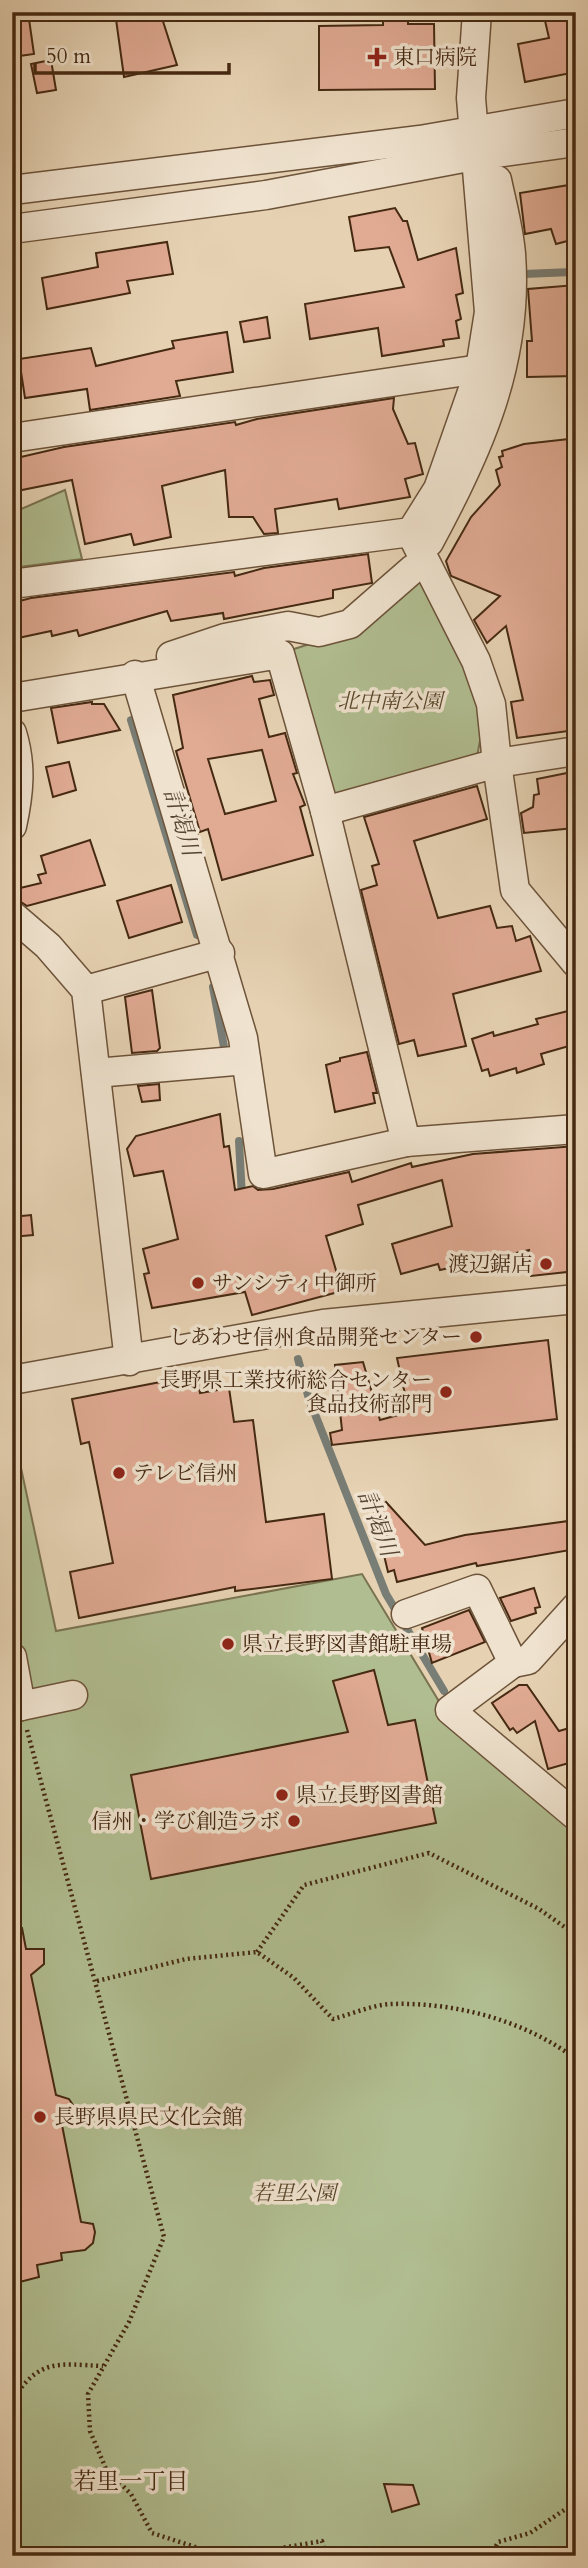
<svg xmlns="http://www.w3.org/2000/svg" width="588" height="2568" font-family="Cardo,'Noto Serif JP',serif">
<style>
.green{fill:#b0bd90;stroke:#7a7351;stroke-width:2}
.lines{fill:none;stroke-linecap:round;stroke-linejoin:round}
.stream{stroke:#787d75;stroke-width:8}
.building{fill:#e0aa93;stroke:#452912;stroke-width:2;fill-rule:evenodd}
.minor-casing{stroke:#6d533a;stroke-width:31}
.path{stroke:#452912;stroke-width:4.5;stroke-dasharray:2 3.5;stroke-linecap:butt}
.minor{stroke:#efe2ce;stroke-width:28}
.poi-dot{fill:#8f2418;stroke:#efe2ce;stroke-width:2.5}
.labels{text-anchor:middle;stroke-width:7;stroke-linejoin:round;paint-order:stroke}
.poi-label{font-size:21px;fill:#452912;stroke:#efe2ce;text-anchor:start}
.park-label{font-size:21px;font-style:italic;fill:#5a472b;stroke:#efe2ce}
.water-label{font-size:23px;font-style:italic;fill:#564533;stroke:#efe2ce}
.neighbourhood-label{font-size:23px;fill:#452912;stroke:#efe2ce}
</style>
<rect width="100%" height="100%" fill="#e6d2b3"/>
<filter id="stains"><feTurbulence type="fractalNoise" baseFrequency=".00286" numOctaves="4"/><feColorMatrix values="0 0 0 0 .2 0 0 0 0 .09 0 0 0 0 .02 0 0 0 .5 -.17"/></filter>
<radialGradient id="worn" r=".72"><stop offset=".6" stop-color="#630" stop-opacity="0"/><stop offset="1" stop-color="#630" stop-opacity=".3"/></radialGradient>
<!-- green -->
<g class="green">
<path d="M65,490L82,559L12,568V513Z"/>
<path d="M419,578L474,688L483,725L476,762L339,796L329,792L291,650L353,630Z"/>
<path d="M12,1426L56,1631L362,1574L440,1703L576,1830V2556H12Z"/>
</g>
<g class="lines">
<!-- stream -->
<g class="stream">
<path d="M524,274L572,272"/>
<path d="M131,720L197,935"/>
<path d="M213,987L224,1047"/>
<path d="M239,1141L242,1197"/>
<path d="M298,1359L309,1399L386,1594L444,1691"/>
</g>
</g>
<!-- building -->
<g class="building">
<path d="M12,12H28L34,54L12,57Z"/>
<path d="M115,12H160L177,65L124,77Z"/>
<path d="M543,12H576V72L525,82L518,44L549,38Z"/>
<path d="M383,13H408V24H434L435,89L319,90V26L383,25Z"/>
<path d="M51,60L56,90L37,93L31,64Z"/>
<path d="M569,185L575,239L556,244L551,229L525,234L520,193Z"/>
<path d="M395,208L403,221H407L418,260L456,248L463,293L456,295L461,319L456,321L459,338L443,340L444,346L382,356L378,328L310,339L305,304L404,287L389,247L355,251L349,217Z"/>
<path d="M167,242L173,274L127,281L130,293L47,309L42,278L98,267L96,253Z"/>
<path d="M576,285V376L527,377V341H532L528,289Z"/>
<path d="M267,317L270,338L244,342L240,322Z"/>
<path d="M227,332L233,372L176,381L180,396L90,410L87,389L25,398L19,359L91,348L96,366L174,348L172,341Z"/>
<path d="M394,398L393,409L408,444L415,443L423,474L405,479L410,497L339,509L337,499L275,509L278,533L264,534L253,517H229L225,470L162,486L171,537L134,545L131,534L85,544L72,480L12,492V459L64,447L235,422L236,425L257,419Z"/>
<path d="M569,439H576V730L517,738L511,702L523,700L506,626L487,643L474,620L500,596L451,576L446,561L471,517L500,485L496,470L502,467L499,457L503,456L502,451L524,444Z"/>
<path d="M368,554L372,583L333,590V598L224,619L223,613L171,621L167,611L79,636L77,630L52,636L51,631L18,638L17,634L12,632V603L31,598L234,572L235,576L264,568Z"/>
<path d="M252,676L254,682L270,680L274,695L259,699L269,737L285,733L297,773L293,774L305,805L300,807L313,855L222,880L208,829L200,832L176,751L183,748L173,695ZM262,750L276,801L225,814L208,759Z"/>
<path d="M92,702V704H104L120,730L58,743L51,708Z"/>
<path d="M69,762L76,790L53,797L46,767Z"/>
<path d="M567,773L574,828L524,833L521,813L533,807L534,795L539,794L537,779Z"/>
<path d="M477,786L487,819L414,841L438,918L490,906L497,928L512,926L516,941L530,936L541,971L453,994L466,1046L418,1056L414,1040L399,1044L361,890L377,885L372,866L379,864L364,817Z"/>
<path d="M90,840L105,885L27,906L18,900L16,889L41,883L38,875L46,873L41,856Z"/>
<path d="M171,885L182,922L129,938L117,901Z"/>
<path d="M152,990L160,1048L157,1051L132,1053L125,997Z"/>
<path d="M576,1009V1044L541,1054L544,1064L517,1073L516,1068L490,1076L488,1069L482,1071L472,1039L493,1032L494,1036L538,1024L536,1019Z"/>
<path d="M367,1052L377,1093H373L375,1103L335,1112L326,1065L340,1061V1058Z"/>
<path d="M159,1084L160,1100L142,1102L138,1086Z"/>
<path d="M220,1114L224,1147L229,1146L235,1190L253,1186L258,1190L273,1189L349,1172L352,1182L411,1163L412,1167L473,1154L576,1146V1271L531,1276L529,1250L440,1270L438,1264L401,1274L392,1244L452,1226L442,1180L358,1205L363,1224L326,1236L342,1291L252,1315L245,1292L152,1308L144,1274L149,1273L143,1249L178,1239L163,1171L134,1176L127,1149L136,1136Z"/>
<path d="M31,1215L33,1235L12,1237V1217Z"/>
<path d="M548,1340L557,1419L332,1445L330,1433L342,1430L335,1365L363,1362L380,1420L409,1412L397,1358Z"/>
<path d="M197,1375L200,1393L229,1388L234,1422L253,1420L266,1522L324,1514L332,1579L235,1591V1587L79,1618L70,1572L113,1563L89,1442L81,1444L72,1399Z"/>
<path d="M386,1502L425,1545L465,1535L576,1520V1549L477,1566L476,1563L397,1582L394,1570L388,1572L383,1551L397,1547L370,1517Z"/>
<path d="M534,1588L540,1607L535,1608L536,1613L511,1621L500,1598Z"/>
<path d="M469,1610L485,1642L432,1663L422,1628Z"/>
<path d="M374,1670L388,1725L415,1720L436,1823L151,1879L131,1775L348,1732L333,1681Z"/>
<path d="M519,1685H527L559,1731L576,1726V1761L548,1769L535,1721L517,1733L513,1728L510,1730L492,1703Z"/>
<path d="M22,1928L26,1949H44V1964L31,1975L56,2095L69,2099L73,2105V2114L61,2120L81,2222L93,2224L95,2232L93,2243L85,2250L61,2253L62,2260L37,2265L39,2277L12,2284V1929Z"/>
<path d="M384,2484L413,2485L419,2504L392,2512Z"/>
</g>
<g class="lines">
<!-- minor casing -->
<g class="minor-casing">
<g id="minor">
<path d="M12,190L420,140L576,113"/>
<path d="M12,229L266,195L474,156L576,142"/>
<path d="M12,438L480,369"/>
<path d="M415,541L476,661L491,704L497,763L576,751"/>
<path d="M429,542C479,450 519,361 511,254C509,229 502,204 497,180"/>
<path d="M12,584L411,532L438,489L480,369L489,312L471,98L477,12"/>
<path d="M171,656L225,638L288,626L319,632L350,624L413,569"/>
<path d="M135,675L243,1038L263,1174L406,1142"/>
<path d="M12,698L280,654L325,811L406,1142L576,1129"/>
<path d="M12,733C22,765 19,794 12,826"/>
<path d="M325,811L497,763L515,890L576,963"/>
<path d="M12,915L48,946L86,990L129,1361"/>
<path d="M86,990L220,953"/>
<path d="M96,1073L246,1060"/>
<path d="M12,1380L323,1324L576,1299"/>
<path d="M406,1614L477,1589L513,1663L528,1660L576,1607"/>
<path d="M12,1657L21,1706L12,1708"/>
<path d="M513,1663L450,1710L576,1816"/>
<path d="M21,1706L73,1695"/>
</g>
</g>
<!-- path -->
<g class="path">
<path d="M27,1730L164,2237L129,2322L88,2394L90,2431L106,2469L131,2494L152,2533L223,2556"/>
<path d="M257,1952L304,1885L429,1853L539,1909L576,1935"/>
<path d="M97,1981L186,1959L257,1952L294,1978L333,2019C352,2014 372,2005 391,2004C455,2002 524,2020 576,2059"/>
<path d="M12,2401C39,2358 57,2364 103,2366"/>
<path d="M235,2556L322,2541L326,2556"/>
<path d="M491,2556L498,2542L530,2533L576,2502"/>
</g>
<!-- minor -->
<use href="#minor" class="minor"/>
</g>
<!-- markers -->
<g class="poi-dot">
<path d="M373.5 46.5h7v7h7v7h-7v7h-7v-7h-7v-7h7z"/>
<circle cx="546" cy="1264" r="7"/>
<circle cx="198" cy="1283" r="7"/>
<circle cx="476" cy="1337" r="7"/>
<circle cx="446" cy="1392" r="7"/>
<circle cx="119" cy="1473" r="7"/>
<circle cx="228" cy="1644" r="7"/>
<circle cx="282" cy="1795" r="7"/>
<circle cx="294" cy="1821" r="7"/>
<circle cx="40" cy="2117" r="7"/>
</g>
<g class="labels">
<!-- poi labels -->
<g class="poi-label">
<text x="393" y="64">東口病院</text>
<text x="532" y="1271" text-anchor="end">渡辺鋸店</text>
<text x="212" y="1290">サンシティ中御所</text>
<text x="462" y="1344" text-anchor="end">しあわせ信州食品開発センター</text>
<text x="432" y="1387" text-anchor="end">長野県工業技術総合センター<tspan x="432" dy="24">食品技術部門</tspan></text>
<text x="133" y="1480">テレビ信州</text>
<text x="242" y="1651">県立長野図書館駐車場</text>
<text x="296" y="1802">県立長野図書館</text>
<text x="280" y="1828" text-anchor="end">信州・学び創造ラボ</text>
<text x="54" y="2124">長野県県民文化会館</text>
</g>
<!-- park labels -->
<g class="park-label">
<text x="390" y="708">北中南公園</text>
<text x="294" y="2200">若里公園</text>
</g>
<!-- water labels -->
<g class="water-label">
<text transform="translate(182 822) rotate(73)" y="8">計渇川</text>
<text transform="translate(378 1523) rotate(69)" y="8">計渇川</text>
</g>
<!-- neighbourhood labels -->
<g class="neighbourhood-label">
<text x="131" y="2489">若里一丁目</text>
</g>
</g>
<!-- margin -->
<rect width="588" height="2568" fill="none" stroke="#e6d2b3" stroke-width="42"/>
<rect x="14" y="14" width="560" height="2540" fill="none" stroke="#452912" stroke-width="3.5"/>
<rect x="21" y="21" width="546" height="2526" fill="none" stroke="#452912" stroke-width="2"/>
<!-- scale -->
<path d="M35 63v10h194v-10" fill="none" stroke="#452912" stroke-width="3.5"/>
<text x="46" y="63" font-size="21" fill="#452912" stroke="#efe2ce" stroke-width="5" paint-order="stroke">50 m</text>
<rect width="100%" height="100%" filter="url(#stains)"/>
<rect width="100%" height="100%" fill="url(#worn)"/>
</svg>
